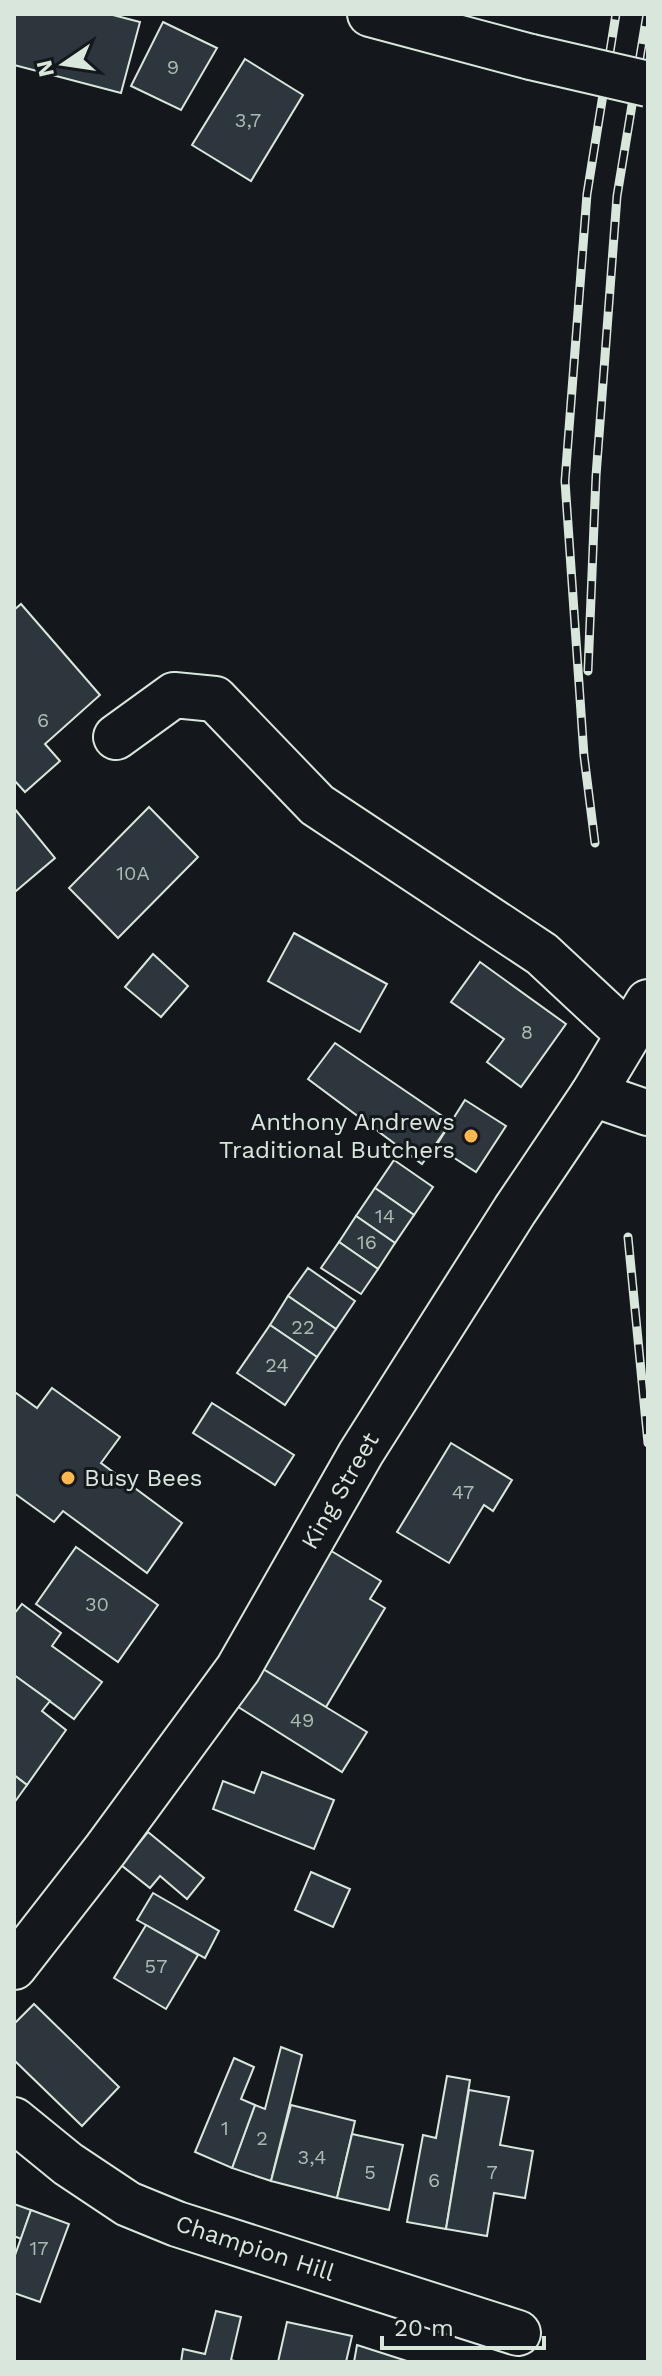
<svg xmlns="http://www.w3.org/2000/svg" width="662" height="2376" font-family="'Work Sans',sans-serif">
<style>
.building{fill:#2c363c;stroke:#d8e6dc;stroke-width:2}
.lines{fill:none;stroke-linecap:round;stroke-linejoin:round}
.minor-casing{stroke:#d8e6dc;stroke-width:48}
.highway-casing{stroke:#d8e6dc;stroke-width:48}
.minor{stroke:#14181c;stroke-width:44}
.highway{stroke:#14181c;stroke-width:44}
.rail-casing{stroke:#d8e6dc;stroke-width:9}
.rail{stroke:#14181c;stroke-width:6;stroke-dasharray:18;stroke-linecap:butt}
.highway-bridge-casing{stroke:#d8e6dc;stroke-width:48;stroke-linecap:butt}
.highway-bridge{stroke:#14181c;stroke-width:44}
.poi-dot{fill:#ffb74d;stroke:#14181c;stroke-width:3}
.labels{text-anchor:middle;stroke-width:6;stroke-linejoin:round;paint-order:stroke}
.number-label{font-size:20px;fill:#adbab4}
.poi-label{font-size:24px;fill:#d8e6dc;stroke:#14181c;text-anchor:end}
.street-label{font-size:24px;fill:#d8e6dc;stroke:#14181c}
</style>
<rect width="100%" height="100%" fill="#14181c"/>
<!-- building -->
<g class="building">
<path d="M15,14H109L140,22L121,93L14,65Z"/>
<path d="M163,22L217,48L181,110L131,86Z"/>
<path d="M245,59L303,95L251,181L192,145Z"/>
<path d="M21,604L100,695L45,744L60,761L25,792L14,780V610Z"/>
<path d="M149,807L198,857L118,938L69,888Z"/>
<path d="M14,808L55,858L16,891L14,888Z"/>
<path d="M294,933L387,984L360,1032L268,981Z"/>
<path d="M153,954L188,986L161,1017L125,987Z"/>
<path d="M480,962L566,1024L521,1087L487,1062L504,1039L451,1002Z"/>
<path d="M335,1043L451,1122L422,1164L308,1079Z"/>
<path d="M465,1100L506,1126L476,1172L436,1146Z"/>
<path d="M394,1160L433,1187L414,1215L375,1188Z"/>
<path d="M375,1188L414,1215L395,1243L356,1216Z"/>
<path d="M356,1216L395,1243L378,1269L339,1242Z"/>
<path d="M339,1242L378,1269L361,1294L321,1268Z"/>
<path d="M308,1268L355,1301L336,1329L288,1296Z"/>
<path d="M288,1296L336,1329L317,1357L270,1325Z"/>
<path d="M270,1325L317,1357L285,1405L237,1373Z"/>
<path d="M52,1388L120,1437L101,1463L182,1523L147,1573L63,1511L54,1522L14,1493V1396L16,1393L37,1408Z"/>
<path d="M212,1403L294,1455L275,1485L193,1433Z"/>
<path d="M451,1443L512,1480L493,1511L484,1505L449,1563L397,1532Z"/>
<path d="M76,1547L158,1605L118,1662L36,1604Z"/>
<path d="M328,1549L381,1581L370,1599L385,1608L326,1707L258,1666Z"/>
<path d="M22,1604L61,1633L52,1646L102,1682L74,1719L14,1675V1614Z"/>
<path d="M258,1666L367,1732L342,1772L235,1705Z"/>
<path d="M14,1675L50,1701L42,1711L66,1730L27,1785L14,1775Z"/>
<path d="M262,1772L334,1800L314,1849L213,1809L223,1781L254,1793Z"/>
<path d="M14,1775L27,1785L14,1803Z"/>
<path d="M148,1832L204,1878L187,1899L160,1876L150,1888L121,1865Z"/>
<path d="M311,1872L350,1889L333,1927L295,1910Z"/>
<path d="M153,1893L219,1931L205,1958L137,1920Z"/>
<path d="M146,1925L198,1955L166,2009L114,1978Z"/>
<path d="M34,2004L119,2087L82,2126L14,2060V2024Z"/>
<path d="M281,2047L302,2055L271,2181L232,2168L255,2105L265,2109Z"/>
<path d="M234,2058L254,2067L241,2099L255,2105L232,2168L195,2152Z"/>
<path d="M447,2076L470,2080L446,2229L407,2222L423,2135L436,2138Z"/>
<path d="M469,2090L509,2097L500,2145L533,2151L525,2198L494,2193L487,2236L446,2229Z"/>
<path d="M291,2105L355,2121L337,2198L271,2181Z"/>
<path d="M352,2134L403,2145L389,2210L337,2198Z"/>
<path d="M14,2204L31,2210L21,2239L14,2236Z"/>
<path d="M31,2210L69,2224L40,2302L14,2293V2258Z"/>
<path d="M216,2311L241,2317L231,2360L238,2362H181L183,2349L205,2354Z"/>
<path d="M287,2322L352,2336L346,2362H278Z"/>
<path d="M357,2345L410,2362H354Z"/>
</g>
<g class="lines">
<!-- minor casing -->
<g class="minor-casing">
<g id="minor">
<path d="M116,737L174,695L215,699L317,805L542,954L628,1034"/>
<path d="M593,1094L648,1113"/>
<path d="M14,1967L106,1849L238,1669L361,1453L515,1210L593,1094L648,1002"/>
<path d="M14,2120L68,2164L128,2204L177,2224L518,2333"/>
</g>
</g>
<!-- highway casing -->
<g class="highway-casing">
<path id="highway" d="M370,14L531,57"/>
</g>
<!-- minor -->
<use href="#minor" class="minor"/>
<!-- highway -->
<use href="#highway" class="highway"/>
<!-- rail casing -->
<g class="rail-casing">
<g id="rail">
<path d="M588,671L596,476L617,196L647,14"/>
<path d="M595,843L584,756L565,481L587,194L616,14"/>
<path d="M628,1237L648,1443"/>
</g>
</g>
<!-- rail -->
<use href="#rail" class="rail"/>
<!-- highway-bridge casing -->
<g class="highway-bridge-casing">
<path id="highway-bridge" d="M531,57L648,84"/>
</g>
<!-- highway-bridge -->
<use href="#highway-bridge" class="highway-bridge"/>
</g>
<!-- markers -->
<g class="poi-dot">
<circle cx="471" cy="1136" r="8"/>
<circle cx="68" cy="1478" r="8"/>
</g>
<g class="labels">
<!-- number labels -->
<g class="number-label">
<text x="173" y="74">9</text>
<text x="248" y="127">3,7</text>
<text x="43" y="727">6</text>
<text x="133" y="880">10A</text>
<text x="527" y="1039">8</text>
<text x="385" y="1223">14</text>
<text x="367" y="1249">16</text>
<text x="303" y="1334">22</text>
<text x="277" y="1372">24</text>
<text x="463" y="1499">47</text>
<text x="97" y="1611">30</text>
<text x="302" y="1727">49</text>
<text x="156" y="1973">57</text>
<text x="225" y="2135">1</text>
<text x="262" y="2145">2</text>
<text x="312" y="2164">3,4</text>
<text x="370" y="2179">5</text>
<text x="492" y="2179">7</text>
<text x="434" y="2187">6</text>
<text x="39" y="2255">17</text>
</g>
<!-- poi labels -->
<g class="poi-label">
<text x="455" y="1130">Anthony Andrews<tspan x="455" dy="28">Traditional Butchers</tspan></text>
<text x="84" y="1486" text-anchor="start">Busy Bees</text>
</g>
<!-- street labels -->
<g class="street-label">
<text transform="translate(340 1491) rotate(-60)" y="8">King Street</text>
<text transform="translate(255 2248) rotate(18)" y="8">Champion Hill</text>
</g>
</g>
<!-- border -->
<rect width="662" height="2376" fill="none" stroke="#d8e6dc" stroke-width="32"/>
<!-- north arrow -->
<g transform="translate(64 64) rotate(257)" stroke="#14181c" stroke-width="6" paint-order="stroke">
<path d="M0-6L14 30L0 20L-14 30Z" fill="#d8e6dc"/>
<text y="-12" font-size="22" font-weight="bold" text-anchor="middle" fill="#d8e6dc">N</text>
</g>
<!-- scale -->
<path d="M382 2336v12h162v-12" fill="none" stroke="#d8e6dc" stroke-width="4"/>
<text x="394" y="2336" font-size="24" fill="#d8e6dc" stroke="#14181c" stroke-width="6" paint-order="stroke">20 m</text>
</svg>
